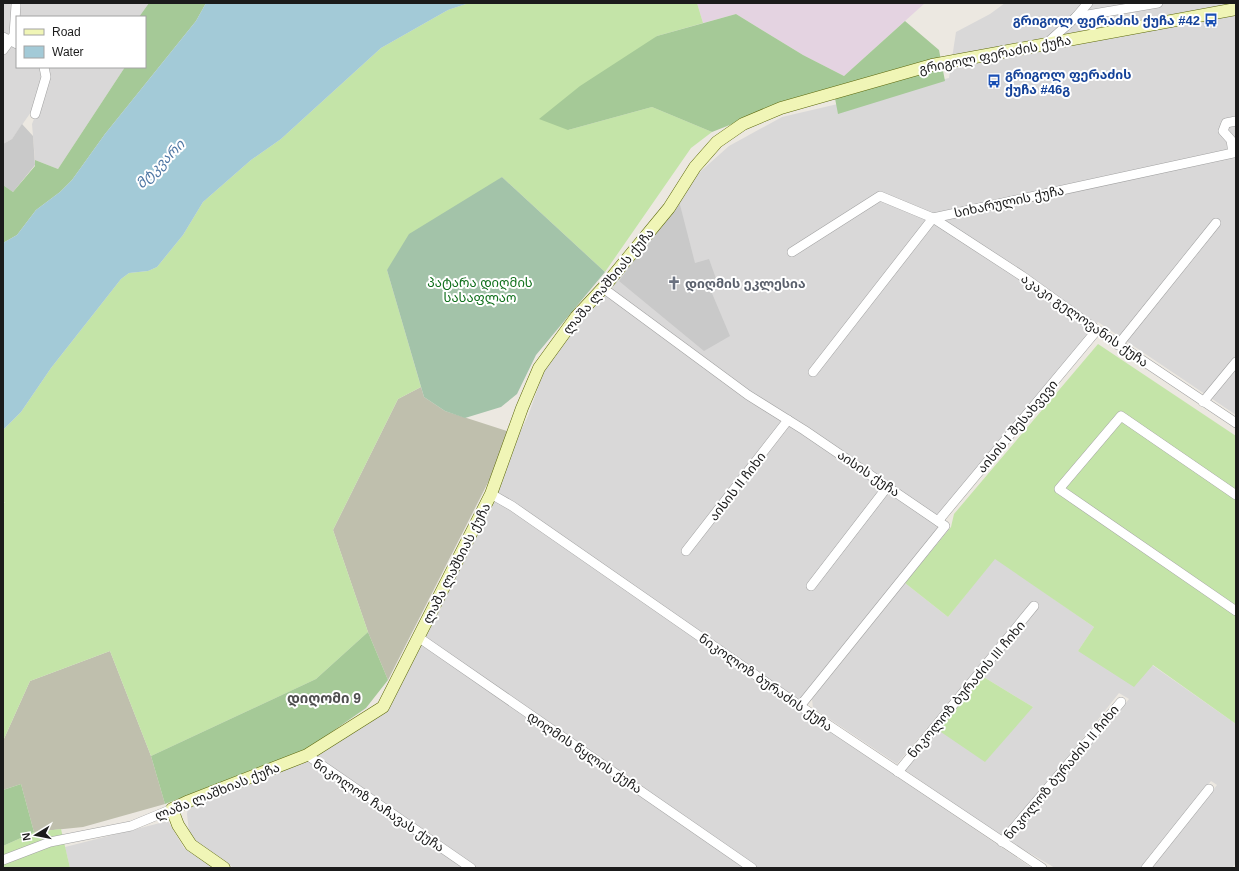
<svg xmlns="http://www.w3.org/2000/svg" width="1239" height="871" font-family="Arial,'Noto Sans Georgian',sans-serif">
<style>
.residential{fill:#d9d8d8}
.industrial{fill:#e4d3e1}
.religious{fill:#c9c9c9}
.construction{fill:#bfbfad}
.grass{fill:#c4e4a8}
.forest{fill:#a5c997}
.cemetery{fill:#a3c3a9}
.water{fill:#a3cad7}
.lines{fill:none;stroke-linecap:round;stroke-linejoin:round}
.street-casing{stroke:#a2a2a2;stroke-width:10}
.secondary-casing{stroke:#5c680b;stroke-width:13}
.street{stroke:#fff;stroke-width:9}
.secondary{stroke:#f0f5b6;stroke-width:12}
.labels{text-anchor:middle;stroke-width:4;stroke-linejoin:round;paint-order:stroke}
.transit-label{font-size:13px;font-weight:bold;fill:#164399;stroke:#fff;text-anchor:end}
.street-label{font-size:13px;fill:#1b1b1b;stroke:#fff}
.park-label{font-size:13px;fill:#11701c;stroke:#fff}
.worship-label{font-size:13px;font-weight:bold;fill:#5b616d;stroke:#fff;text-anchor:start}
.water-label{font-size:14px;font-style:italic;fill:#4e76a3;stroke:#fff}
.neighbourhood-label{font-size:14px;font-weight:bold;fill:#4e4e4e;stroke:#fff}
</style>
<rect width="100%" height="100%" fill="#ece8e1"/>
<!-- residential -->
<g class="residential">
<path d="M3,3H149L139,17H17V41L3,34Z"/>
<path d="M1005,3H1236V415L1098,322L947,504L940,527L795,708L1032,868H234L196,843L189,832L187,814L188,807L382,714L528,416L549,357L635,257L692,179L729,146L782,117L949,78L956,32L990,14Z"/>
<path d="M3,41L17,48V67H41L43,78L36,105L12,139L3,144Z"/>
<path d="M49,67H125L58,169L35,160L32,124L48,85Z"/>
<path d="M995,558L1094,627L1078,651L1152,665L1236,724V863L1232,868H1151L1217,785L1211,781L1142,868H1055L1009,841L1129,699L1119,693L1004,838L905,770L938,730L1033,707L982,676L1034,602L897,764L813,708L812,699L905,583L948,617Z"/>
<path d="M168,821L184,848L215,868H70L65,847Z"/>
</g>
<!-- industrial -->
<path class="industrial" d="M697,3H925L844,76L803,55L736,14L703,23Z"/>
<!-- religious -->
<g class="religious">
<path d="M22,124L33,136L35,165L13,192L3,185V144L12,139Z"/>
<path d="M679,201L695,263L709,259L719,287L711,291L730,336L704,351L619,281Z"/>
</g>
<!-- construction -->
<g class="construction">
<path d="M421,387L424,397L445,411L513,433L388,680L368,632L333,530L398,399Z"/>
<path d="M110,651L151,756L165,804L83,827L34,832L21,784L3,790V741L30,681Z"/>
</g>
<!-- grass -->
<g class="grass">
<path d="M469,3H697L703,23L657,36L568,130L652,107L712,132L691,148L605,272L502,177L387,270L421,387L398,399L333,530L368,632L316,679L151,756L110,651L30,681L3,741V504L5,502L3,503V430L21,412L51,368L121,279L129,273L148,271L157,267L183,235L203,202L251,160L281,139L381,48L448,10Z"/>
<path d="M1098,344L1236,436V724L1153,665L1134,687L1078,651L1094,627L995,559L948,617L905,583L951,527L954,514Z"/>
<path d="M982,676L1033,707L985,762L938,730Z"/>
<path d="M61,829L70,868H3V846L34,832Z"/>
</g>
<!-- forest -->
<g class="forest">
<path d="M149,3H206L196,21L105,134L72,180L60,192L36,210L17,235L3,243V185L13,192L35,166V160L58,169L125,67H145V17H139Z"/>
<path d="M736,14L803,55L844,76L905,21L939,50L945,81L838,114L833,88L801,97L712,132L652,107L568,130L539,119L580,86L657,36Z"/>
<path d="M368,632L388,680L366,708L300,754L265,765L165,804L151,756L316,679Z"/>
<path d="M21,784L34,832L3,846V790Z"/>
</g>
<!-- cemetery -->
<path class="cemetery" d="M502,177L605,272L536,355L517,394L501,407L465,418L445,411L424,397L387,270L409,234Z"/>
<!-- water -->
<path class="water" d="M206,3H469L448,10L381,48L281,139L251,160L203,202L183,235L157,267L148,271L129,273L121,279L51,368L21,412L3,430V243L17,235L36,210L60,192L72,180L105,134L196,21Z"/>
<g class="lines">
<!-- street casing -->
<g class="street-casing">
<g id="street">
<path d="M1076,17L1158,3"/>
<path d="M3,37L17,44"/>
<path d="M1046,44L1076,17L1088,3"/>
<path d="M3,50L14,35L16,5"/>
<path d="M35,114L46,77L44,67"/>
<path d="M792,252L880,196L933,218L1022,276L1097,330L1236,423"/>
<path d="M603,288L748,395L804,430L945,526L800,706"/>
<path d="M1118,345L1216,223"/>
<path d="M813,372L933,218L1233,153L1231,140L1223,131L1226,123L1236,121"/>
<path d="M1203,402L1236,362"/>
<path d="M491,494L512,506L800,706L1042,868"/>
<path d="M1236,495L1121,416L1059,489L1236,611"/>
<path d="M938,521L1097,330"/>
<path d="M686,551L788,420"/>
<path d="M811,586L888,486"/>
<path d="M418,637L752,868"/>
<path d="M307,755L471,868"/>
<path d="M898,772L1034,606"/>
<path d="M1002,842L1121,702"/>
<path d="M3,860L50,842L131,826L172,809"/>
<path d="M1146,868L1209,789"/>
</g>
</g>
<!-- secondary casing -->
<g class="secondary-casing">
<path id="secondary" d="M224,868L191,845L178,825L172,809L189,801L307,755L383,707L491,494L522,408L539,368L576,317L603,288L669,208L695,167L717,142L743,124L781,108L932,65L1236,9"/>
</g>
<!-- street -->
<use href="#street" class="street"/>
<!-- secondary -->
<use href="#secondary" class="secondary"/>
</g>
<!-- icons -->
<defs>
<g id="bus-bare" transform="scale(1.08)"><path d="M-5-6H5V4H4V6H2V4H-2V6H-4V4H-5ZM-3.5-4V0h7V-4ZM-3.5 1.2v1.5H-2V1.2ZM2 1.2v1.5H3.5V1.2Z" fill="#1a4fb4" stroke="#fff" stroke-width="2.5" paint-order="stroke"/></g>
<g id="church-bare" transform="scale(1.08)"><path d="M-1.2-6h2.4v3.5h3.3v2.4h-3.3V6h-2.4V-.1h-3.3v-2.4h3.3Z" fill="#6b7280" stroke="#fff" stroke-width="2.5" paint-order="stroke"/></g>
</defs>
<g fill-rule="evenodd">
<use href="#bus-bare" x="1211" y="20"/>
<use href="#bus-bare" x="994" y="81"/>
<use href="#church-bare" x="674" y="283"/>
</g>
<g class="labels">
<!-- transit labels -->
<g class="transit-label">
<text x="1200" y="25">გრიგოლ ფერაძის ქუჩა #42</text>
<text x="1005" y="79" text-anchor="start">გრიგოლ ფერაძის<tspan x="1005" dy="15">ქუჩა #46გ</tspan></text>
</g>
<!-- street labels -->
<g class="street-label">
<text transform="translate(995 54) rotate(-11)" y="5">გრიგოლ ფერაძის ქუჩა</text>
<text transform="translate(1009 201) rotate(-12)" y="5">სიხარულის ქუჩა</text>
<text transform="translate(608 281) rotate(-50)" y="5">ლაშა ლაშხიას ქუჩა</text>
<text transform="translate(1085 320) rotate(35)" y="5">აკაკი გელოვანის ქუჩა</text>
<text transform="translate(1017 426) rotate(-50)" y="5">აისის I შესახვევი</text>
<text transform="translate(869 473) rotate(34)" y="5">აისის ქუჩა</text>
<text transform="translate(737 486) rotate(-52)" y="5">აისის II ჩიხი</text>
<text transform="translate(456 563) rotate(-63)" y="5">ლაშა ლაშხიას ქუჩა</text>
<text transform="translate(766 682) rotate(35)" y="5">ნიკოლოზ ბურაძის ქუჩა</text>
<text transform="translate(966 689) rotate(-50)" y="5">ნიკოლოზ ბურაძის III ჩიხი</text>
<text transform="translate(585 752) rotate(34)" y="5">დიღმის წყლის ქუჩა</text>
<text transform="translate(1061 772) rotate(-50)" y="5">ნიკოლოზ ბურაძის II ჩიხი</text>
<text transform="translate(217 791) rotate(-22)" y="5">ლაშა ლაშხიას ქუჩა</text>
<text transform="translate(379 805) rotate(34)" y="5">ნიკოლოზ ჩაჩავას ქუჩა</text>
</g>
<!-- park labels -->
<g class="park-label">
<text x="480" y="287">პატარა დიღმის<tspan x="480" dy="15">სასაფლაო</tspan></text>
</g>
<!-- worship labels -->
<g class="worship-label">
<text x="685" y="288">დიღმის ეკლესია</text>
</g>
<!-- water labels -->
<g class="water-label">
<text transform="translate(160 164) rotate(-45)" y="5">მტკვარი</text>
</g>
<!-- neighbourhood labels -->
<g class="neighbourhood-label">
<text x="324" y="703">დიღომი 9</text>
</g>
</g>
<!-- border -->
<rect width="1239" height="871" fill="none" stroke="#1b1b1b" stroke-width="8"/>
<!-- legend -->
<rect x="16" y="16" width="130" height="52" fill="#ffffff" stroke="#a4a4a4"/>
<rect x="24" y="29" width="20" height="6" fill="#f0f5b6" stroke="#a4a4a4"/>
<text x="52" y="36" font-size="12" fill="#1b1b1b">Road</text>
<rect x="24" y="46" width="20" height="12" fill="#a3cad7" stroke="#a4a4a4"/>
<text x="52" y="56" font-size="12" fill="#1b1b1b">Water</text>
<!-- north arrow -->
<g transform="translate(36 835) rotate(260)" stroke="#ffffff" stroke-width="3" paint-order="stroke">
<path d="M0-3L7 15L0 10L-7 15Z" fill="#1b1b1b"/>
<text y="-6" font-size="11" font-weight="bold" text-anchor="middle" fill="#1b1b1b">N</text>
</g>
</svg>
